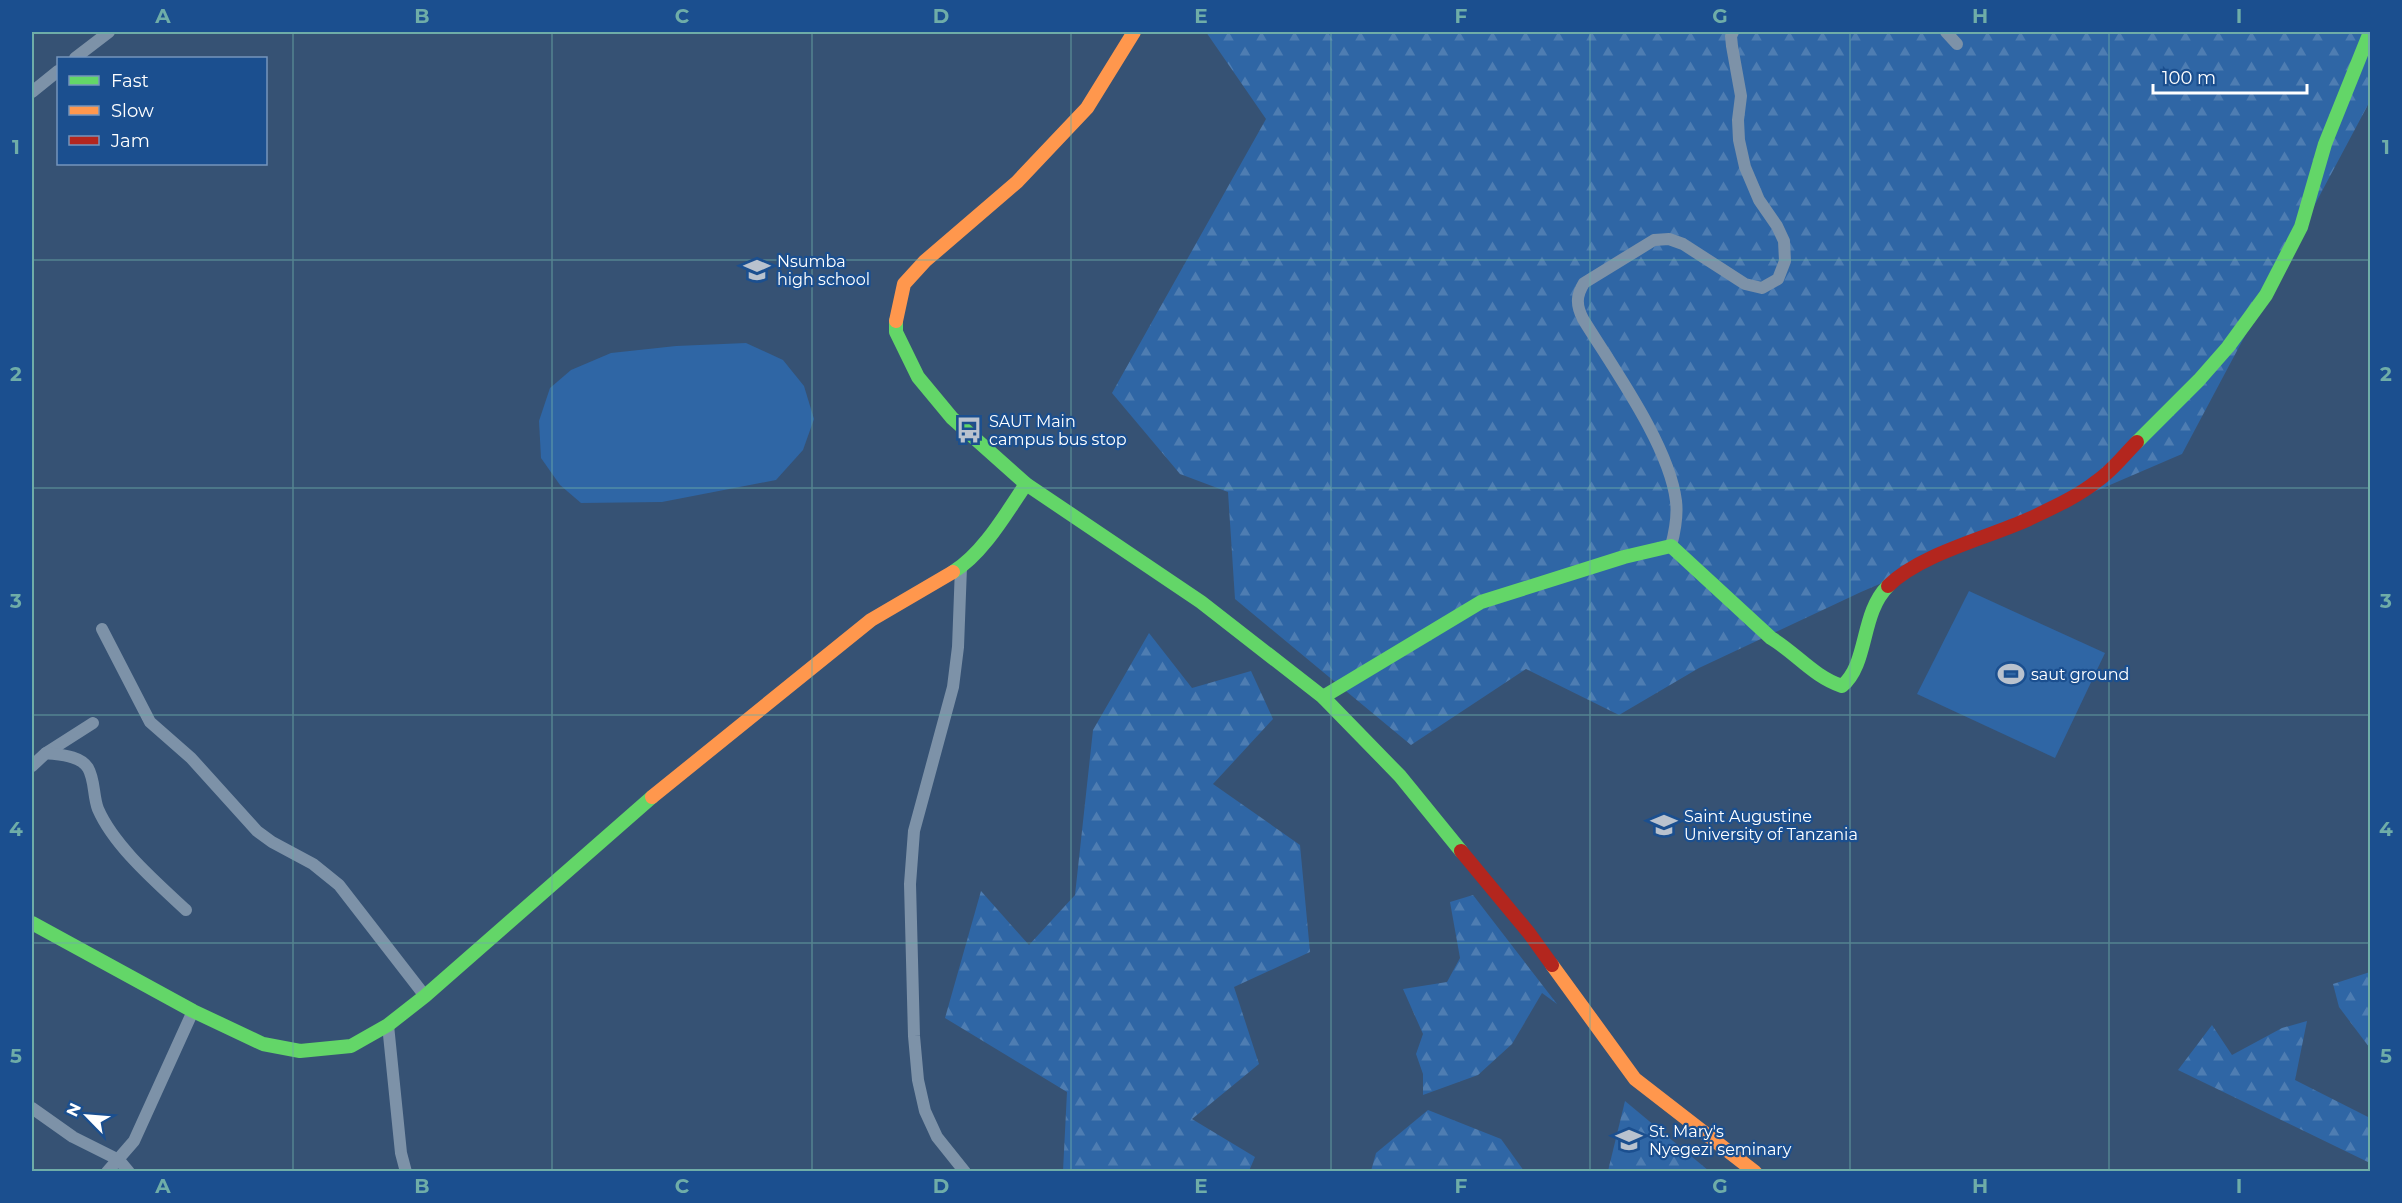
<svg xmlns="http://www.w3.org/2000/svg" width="2402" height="1203" font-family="Montserrat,sans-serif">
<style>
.forest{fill:url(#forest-firs)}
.garden{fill:#2f66a5}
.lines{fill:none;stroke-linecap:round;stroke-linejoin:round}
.street{stroke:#7d92a8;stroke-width:12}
.fast{stroke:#63d668;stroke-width:14}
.slow{stroke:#ff974d;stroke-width:14}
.jam{stroke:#b3261e;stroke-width:14}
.grid{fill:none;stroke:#6fada8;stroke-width:1.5;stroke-opacity:0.55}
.labels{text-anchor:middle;stroke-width:4.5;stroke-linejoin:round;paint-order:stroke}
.poi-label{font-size:16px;fill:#fff;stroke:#1b4f8f;text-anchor:start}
.neatline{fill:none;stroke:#6fada8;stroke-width:2}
.grid-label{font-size:20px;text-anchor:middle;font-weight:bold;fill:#6fada8}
</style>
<defs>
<pattern id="forest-firs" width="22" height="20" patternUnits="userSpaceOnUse" patternTransform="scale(1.5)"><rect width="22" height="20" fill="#2f66a5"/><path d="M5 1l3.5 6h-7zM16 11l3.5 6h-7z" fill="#4e7db2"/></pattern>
</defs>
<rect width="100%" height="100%" fill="#365274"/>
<!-- forest -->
<g class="forest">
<path d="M1206,32H2370V101L2182,454L1861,592L1699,668L1619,715L1526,669L1411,745L1235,599L1228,492L1180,474L1112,393L1266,119Z"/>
<path d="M1149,633L1192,688L1251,671L1273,719L1213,784L1300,845L1310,952L1234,987L1259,1064L1192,1119L1255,1157L1249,1171H1063L1067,1092L945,1018L981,891L1029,945L1075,895L1093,730Z"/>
<path d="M1473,895L1557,1004L1542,993L1512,1044L1478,1075L1423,1095V1074L1416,1054L1423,1034L1403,989L1447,982L1460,958L1450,902Z"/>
<path d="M2370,972V1044L2369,1047L2339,1007L2333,984Z"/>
<path d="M2307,1021L2295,1080L2370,1118V1163L2178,1070L2212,1025L2232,1055L2282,1028Z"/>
<path d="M1625,1101L1709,1171H1608Z"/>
<path d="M1428,1110L1501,1139L1524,1171H1371L1376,1153Z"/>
</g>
<!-- garden -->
<g class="garden">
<path d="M746,343L783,360L804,386L814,419L803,450L776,480L662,502L581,503L560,485L541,458L539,421L550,388L571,370L611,353L676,346Z"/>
<path d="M1969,591L2105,653L2055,758L1917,694Z"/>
</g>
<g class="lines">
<!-- street -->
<g class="street">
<path d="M1946,32L1957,44"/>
<path d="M75,58L109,32"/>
<path d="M32,92L58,71"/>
<path d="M1671,546C1675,531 1678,517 1676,501C1669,445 1613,368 1583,319C1576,305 1576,296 1584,283L1654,240L1669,239L1683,244L1745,284L1762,288L1778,279L1785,261L1784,241L1777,226L1759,200L1745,167L1739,140L1738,120L1741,96L1732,46L1731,36L1733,32"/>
<path d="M961,567L958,647L953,687L914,831L910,884L914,1036L918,1080L925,1111L937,1137L965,1172"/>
<path d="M102,629L150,722L191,758L257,831L272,842L313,864L339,885L425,996"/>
<path d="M46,753L93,723"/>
<path d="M32,766L46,753C59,755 80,755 88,768C95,780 93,796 98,809C114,846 156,882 186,910"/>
<path d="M388,1025L401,1153L406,1172"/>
<path d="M32,1108L73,1137L119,1160L129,1172"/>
<path d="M107,1172L134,1141L193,1011"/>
</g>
<!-- fast -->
<g class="fast">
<path d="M896,321V332L918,377L952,418L1026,484L1201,602L1323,697L1400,776L1461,851"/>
<path d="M2137,442L2199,380L2228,347L2266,295L2301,227L2325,144L2370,32"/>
<path d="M953,572C983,554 1007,512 1026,484"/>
<path d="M1323,697L1481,602L1624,557L1671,546L1771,638C1796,653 1814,677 1842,686C1869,663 1860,614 1888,586"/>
<path d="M32,923L193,1011L263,1044L300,1051L351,1046L388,1025L425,996L652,797"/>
</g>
<!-- slow -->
<g class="slow">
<path d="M896,321L904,284L925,261L1017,182L1087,108L1134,32"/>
<path d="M652,797L871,620L953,572"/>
<path d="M1552,965L1635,1079L1755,1172"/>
</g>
<!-- jam -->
<g class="jam">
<path d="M1888,586C1920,554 1987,538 2029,519C2052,508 2077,497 2097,481C2112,471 2124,455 2137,442"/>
<path d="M1461,851L1529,933L1552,965"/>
</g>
</g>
<!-- grid -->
<path class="grid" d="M293,32V1172M552,32V1172M812,32V1172M1071,32V1172M1331,32V1172M1590,32V1172M1850,32V1172M2109,32V1172M32,260H2370M32,488H2370M32,715H2370M32,943H2370"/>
<!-- icons -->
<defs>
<g id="school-bare" transform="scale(2.07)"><path d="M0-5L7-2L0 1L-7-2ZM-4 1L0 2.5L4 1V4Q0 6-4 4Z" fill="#b9c2ce" stroke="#1b4f8f" stroke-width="2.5" paint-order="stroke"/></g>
<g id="bus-bare" transform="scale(2.07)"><path d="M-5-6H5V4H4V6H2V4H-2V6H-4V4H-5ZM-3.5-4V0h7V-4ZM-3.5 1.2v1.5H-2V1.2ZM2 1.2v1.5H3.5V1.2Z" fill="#b9c2ce" stroke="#1b4f8f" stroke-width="2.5" paint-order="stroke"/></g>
<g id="stadium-bare" transform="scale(2.07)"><path d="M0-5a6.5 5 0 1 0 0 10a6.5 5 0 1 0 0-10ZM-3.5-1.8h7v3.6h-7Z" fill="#b9c2ce" stroke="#1b4f8f" stroke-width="2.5" paint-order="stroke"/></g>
<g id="university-bare" transform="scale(2.07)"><path d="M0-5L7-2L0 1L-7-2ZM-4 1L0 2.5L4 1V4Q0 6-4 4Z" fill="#b9c2ce" stroke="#1b4f8f" stroke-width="2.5" paint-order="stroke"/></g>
</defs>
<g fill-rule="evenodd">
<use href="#school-bare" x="757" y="270"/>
<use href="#bus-bare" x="969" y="430"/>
<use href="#stadium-bare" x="2011" y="674"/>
<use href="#university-bare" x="1664" y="825"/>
<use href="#school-bare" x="1629" y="1140"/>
</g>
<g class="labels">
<!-- poi labels -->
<g class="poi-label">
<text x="777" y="267">Nsumba<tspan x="777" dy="18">high school</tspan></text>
<text x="989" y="427">SAUT Main<tspan x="989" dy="18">campus bus stop</tspan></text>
<text x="2031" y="680">saut ground</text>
<text x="1684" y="822">Saint Augustine<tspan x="1684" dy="18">University of Tanzania</tspan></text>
<text x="1649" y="1137">St. Mary's<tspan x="1649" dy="18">Nyegezi seminary</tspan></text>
</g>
</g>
<!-- border -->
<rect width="2402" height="1203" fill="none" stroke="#1b4f8f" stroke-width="66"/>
<!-- legend -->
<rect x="57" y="57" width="210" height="108" fill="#1b4f8f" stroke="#7695bc" stroke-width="1.5"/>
<rect x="69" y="76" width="30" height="9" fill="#63d668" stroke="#7695bc" stroke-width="1.5"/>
<text x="111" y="87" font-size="18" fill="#ffffff">Fast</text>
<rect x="69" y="106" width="30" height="9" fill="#ff974d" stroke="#7695bc" stroke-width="1.5"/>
<text x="111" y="117" font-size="18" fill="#ffffff">Slow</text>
<rect x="69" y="136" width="30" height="9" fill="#b3261e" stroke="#7695bc" stroke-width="1.5"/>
<text x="111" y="147" font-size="18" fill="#ffffff">Jam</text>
<!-- north arrow -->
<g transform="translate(87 1116) rotate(295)" stroke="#1b4f8f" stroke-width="4.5" paint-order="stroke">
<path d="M0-4.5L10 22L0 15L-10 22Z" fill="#ffffff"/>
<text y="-9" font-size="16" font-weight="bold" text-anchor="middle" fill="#ffffff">N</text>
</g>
<!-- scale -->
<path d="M2153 84v9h154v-9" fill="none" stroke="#ffffff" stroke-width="3"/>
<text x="2162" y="84" font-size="18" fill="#ffffff" stroke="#1b4f8f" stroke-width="4.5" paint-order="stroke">100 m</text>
<rect x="33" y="33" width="2336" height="1137" class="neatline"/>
<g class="grid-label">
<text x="163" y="23">A</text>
<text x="422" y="23">B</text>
<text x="682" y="23">C</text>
<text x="941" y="23">D</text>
<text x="1201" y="23">E</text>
<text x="1461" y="23">F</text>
<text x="1720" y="23">G</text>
<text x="1980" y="23">H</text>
<text x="2239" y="23">I</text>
<text x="16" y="154">1</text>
<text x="2386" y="154">1</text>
<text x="16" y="381">2</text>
<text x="2386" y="381">2</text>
<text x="16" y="608">3</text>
<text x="2386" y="608">3</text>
<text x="16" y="836">4</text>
<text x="2386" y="836">4</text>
<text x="16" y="1063">5</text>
<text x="2386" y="1063">5</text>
<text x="163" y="1193">A</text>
<text x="422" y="1193">B</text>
<text x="682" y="1193">C</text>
<text x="941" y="1193">D</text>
<text x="1201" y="1193">E</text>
<text x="1461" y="1193">F</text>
<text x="1720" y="1193">G</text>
<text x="1980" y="1193">H</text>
<text x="2239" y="1193">I</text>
</g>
</svg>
